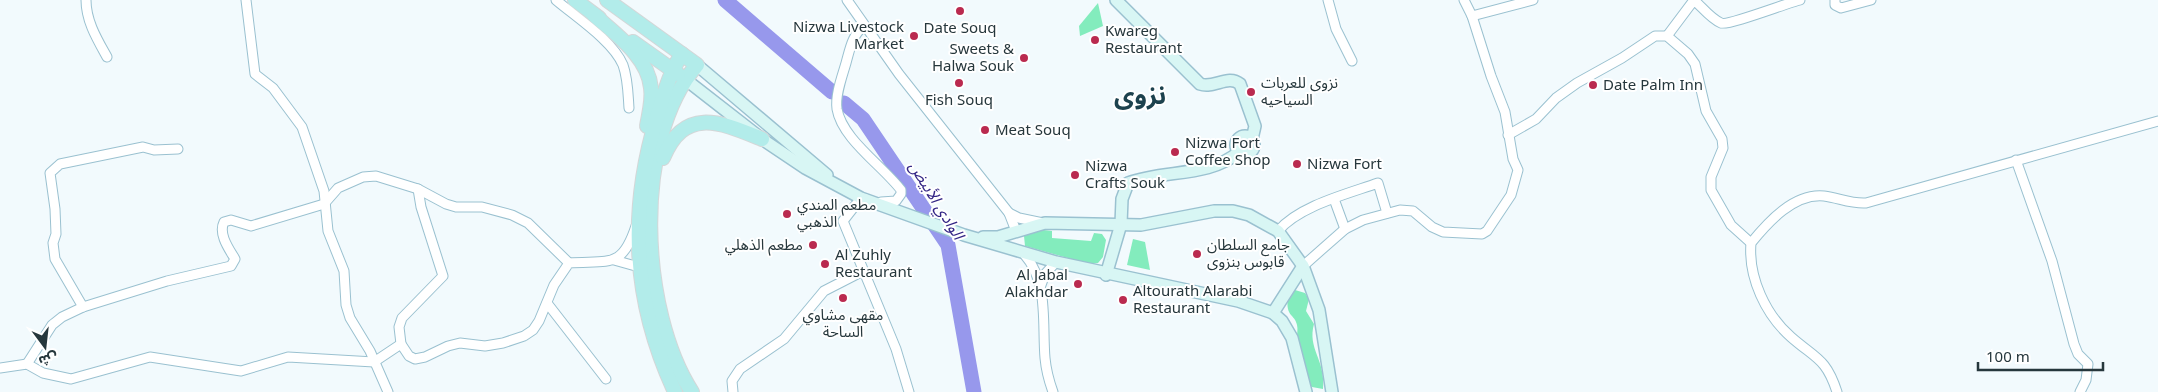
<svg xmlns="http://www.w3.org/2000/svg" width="2158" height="392" font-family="'Noto Sans','Noto Sans Arabic',sans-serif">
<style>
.green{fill:#83ecbd}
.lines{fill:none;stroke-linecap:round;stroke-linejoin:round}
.river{stroke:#9798ec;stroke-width:15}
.street-casing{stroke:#9ac1d0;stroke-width:11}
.secondary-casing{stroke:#9ac1d0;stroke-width:14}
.primary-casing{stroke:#d4d7d8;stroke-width:16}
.street{stroke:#fff;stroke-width:9}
.secondary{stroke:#d8f6f4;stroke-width:11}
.primary{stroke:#b2ecea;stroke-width:14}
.poi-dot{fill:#ba2a4f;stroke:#fff;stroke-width:2}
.labels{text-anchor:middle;stroke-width:4;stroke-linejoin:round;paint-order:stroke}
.poi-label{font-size:15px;fill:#26373c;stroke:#fff;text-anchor:start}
.water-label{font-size:16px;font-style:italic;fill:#342685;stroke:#fff}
.town-label{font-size:25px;font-weight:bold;fill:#1d424e;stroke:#fff}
</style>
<rect width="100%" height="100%" fill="#f2fafd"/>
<!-- green -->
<g class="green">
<path d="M1098,3L1103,26L1080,36L1079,26Z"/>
<path d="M1036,229L1052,231V238L1091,241L1094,233L1102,234L1106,240L1103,257L1098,263L1089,264L1025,246L1024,236Z"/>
<path d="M1133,239L1145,242L1150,270L1127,265Z"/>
<path d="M1295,290L1305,293L1309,299L1306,311L1314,324C1307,349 1326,360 1323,389L1312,387L1308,384C1305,369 1299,353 1297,337C1297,333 1298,329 1297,325C1295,314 1285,317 1288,297Z"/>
</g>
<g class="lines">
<!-- river -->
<g class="river">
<path d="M725,0L832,92"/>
<path d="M844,103L863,119L948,245L974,392"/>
</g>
<!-- street casing -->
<g class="street-casing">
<g id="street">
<path d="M86,0C86,21 97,39 107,57"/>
<path d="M246,0L255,74L273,88L302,127L324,191L328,231L344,271L346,305L350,318L370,351L388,392"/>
<path d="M556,0C576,17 613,41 623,65C628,79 628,94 629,108"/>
<path d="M847,0L899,74L1009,213L1016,231"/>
<path d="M1328,0L1336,29L1352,61"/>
<path d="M1835,0V5L1841,8L1871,0"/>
<path d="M1472,16L1533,0"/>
<path d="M864,26C852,35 850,49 846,63C842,77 835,95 837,109C842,139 883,166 901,190V194L896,201L881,202"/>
<path d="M1667,36L1694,0C1702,7 1711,19 1721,23C1728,26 1787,3 1800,0"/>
<path d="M1508,135L1536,119L1556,98L1577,83L1622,58L1655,36H1667L1688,54L1695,64L1706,111L1722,139L1723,148L1711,177V190L1731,225L1751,243"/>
<path d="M2016,160L2052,261L2074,344L2078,354L2088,364L2086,380L2080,392"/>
<path d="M866,199L861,198L843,221L896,349L909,392"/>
<path d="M1334,199L1345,229"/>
<path d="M1009,213L1019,218L1043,223"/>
<path d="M1278,231C1299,206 1347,194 1378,183L1387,213"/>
<path d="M1024,254C1049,282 1042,323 1045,358C1046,369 1049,381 1053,392"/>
<path d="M614,260L639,267"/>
<path d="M1303,266L1345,229L1363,220L1400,210L1413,211L1432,227L1443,232L1482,234L1487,231L1511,195L1518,170L1513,159L1505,112L1491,76L1472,16L1464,0"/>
<path d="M1041,285L1045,274L1056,262"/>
<path d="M547,303L606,379"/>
<path d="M83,307L55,259L53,243L56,234L55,209L50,173L60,164L143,147L154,150L178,149"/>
<path d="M401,344L399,327L402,318L443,276L421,207L418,189"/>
<path d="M27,364L52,325L62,317L83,307L167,281L231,266L235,259C229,249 218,234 224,222L231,220L251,226L324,204L338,188L363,177L376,176L418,189L446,204L456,207H482L512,215L528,223L569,263"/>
<path d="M0,368L27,364L43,373L71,379L150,357L241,371L288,357L374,362L401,344L409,356L415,359L425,357L448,346L460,343L485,346L503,343L524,336L533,330L539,321L554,285L569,263C610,260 622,269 636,226"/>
<path d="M733,392L732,381L740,369L784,339L824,291L863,271"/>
<path d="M1837,392C1826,358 1816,359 1791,337C1766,315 1748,278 1751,243C1768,222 1794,193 1824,196C1839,198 1851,204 1866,203L2158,121"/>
</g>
</g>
<!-- secondary casing -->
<g class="secondary-casing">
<g id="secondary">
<path d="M1116,0L1200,84C1214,89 1228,74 1240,84L1255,126L1252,139"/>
<path d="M697,65L827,175"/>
<path d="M685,79L762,139L805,168L861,198L964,235L1056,262L1238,301L1273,313L1282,321L1292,338L1306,392"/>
<circle cx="1245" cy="145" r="9"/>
<path d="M983,237H998L1045,223L1141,225L1214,211H1233L1249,215L1278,231L1303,266L1319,310L1332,392"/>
<path d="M1106,275L1121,224L1122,199L1128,183C1165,169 1208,178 1239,152"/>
<path d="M1273,313L1303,266"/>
</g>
</g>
<!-- primary casing -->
<g class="primary-casing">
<g id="primary">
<path d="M575,0L599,18"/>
<path d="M607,0L697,65C631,140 640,312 692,392"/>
<path d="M593,14C615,34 648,56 651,88C653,100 649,114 647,126"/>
<path d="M633,42L678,74"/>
<path d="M663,158C685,106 720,122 762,139"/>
<path d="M675,392C633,302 628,213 657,117C664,95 669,73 682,54"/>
</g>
</g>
<!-- street -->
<use href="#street" class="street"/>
<!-- secondary -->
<use href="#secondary" class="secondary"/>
<!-- primary -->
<use href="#primary" class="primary"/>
</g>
<!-- markers -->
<g class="poi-dot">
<circle cx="960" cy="11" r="5"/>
<circle cx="914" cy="36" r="5"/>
<circle cx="1095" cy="40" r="5"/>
<circle cx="1024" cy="58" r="5"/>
<circle cx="959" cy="83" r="5"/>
<circle cx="1593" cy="85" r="5"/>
<circle cx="1251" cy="92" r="5"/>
<circle cx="985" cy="130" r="5"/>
<circle cx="1175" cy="152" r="5"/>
<circle cx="1297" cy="164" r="5"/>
<circle cx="1075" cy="175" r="5"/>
<circle cx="787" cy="214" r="5"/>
<circle cx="813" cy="245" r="5"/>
<circle cx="1197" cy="254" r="5"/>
<circle cx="825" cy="264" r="5"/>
<circle cx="1078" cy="284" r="5"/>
<circle cx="843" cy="298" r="5"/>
<circle cx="1123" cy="300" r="5"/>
</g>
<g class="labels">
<!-- poi labels -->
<g class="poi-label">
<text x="904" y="32" text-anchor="end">Nizwa Livestock<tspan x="904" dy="17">Market</tspan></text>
<text x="960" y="33" text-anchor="middle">Date Souq</text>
<text x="1105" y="36">Kwareg<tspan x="1105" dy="17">Restaurant</tspan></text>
<text x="1014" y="54" text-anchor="end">Sweets &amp;<tspan x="1014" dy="17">Halwa Souk</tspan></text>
<text x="1261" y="88">نزوى للعربات<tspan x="1261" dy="17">السياحيه</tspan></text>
<text x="1603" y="90">Date Palm Inn</text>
<text x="959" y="105" text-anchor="middle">Fish Souq</text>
<text x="995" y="135">Meat Souq</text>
<text x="1185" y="148">Nizwa Fort<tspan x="1185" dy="17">Coffee Shop</tspan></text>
<text x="1307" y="169">Nizwa Fort</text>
<text x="1085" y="171">Nizwa<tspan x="1085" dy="17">Crafts Souk</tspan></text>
<text x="797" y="210">مطعم المندي<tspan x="797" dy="17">الذهبي</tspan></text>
<text x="803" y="250" text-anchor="end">مطعم الذهلي</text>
<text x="1207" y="250">جامع السلطان<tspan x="1207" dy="17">قابوس بنزوى</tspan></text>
<text x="835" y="260">Al Zuhly<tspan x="835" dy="17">Restaurant</tspan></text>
<text x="1068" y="280" text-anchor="end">Al Jabal<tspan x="1068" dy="17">Alakhdar</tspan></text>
<text x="1133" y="296">Altourath Alarabi<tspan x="1133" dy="17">Restaurant</tspan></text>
<text x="843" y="320" text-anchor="middle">مقهى مشاوي<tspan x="843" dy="17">الساحة</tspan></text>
</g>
<!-- water labels -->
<g class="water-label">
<text transform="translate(937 200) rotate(58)" y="6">الوادي الأبيض</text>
</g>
<!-- town labels -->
<g class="town-label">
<text x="1140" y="104">نزوى</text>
</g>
</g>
<!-- north arrow -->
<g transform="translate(45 347) rotate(165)" stroke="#ffffff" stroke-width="4" paint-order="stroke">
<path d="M0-4L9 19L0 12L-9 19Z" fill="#26373c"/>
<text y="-8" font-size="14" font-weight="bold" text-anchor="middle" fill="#26373c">ش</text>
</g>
<!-- scale -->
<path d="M1978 362v8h125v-8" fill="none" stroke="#26373c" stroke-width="2.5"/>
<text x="1986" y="362" font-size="15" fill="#26373c" stroke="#ffffff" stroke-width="4" paint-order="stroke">100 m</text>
</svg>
